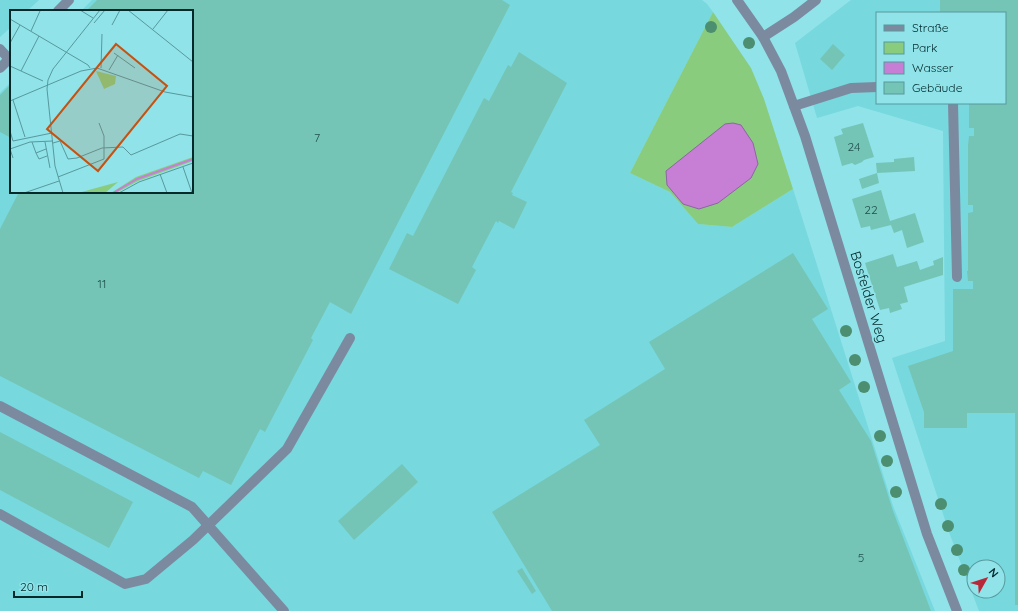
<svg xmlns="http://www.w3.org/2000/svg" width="1018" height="611" font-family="Quicksand,sans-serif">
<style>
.built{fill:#77d8de;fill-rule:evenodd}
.green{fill:#89cc7e}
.water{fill:#c77fd5;stroke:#8c65a2}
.building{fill:#74c5b6}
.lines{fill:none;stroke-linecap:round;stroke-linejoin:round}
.minor{stroke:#7c8aa0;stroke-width:10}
.tree{fill:#4c8e70}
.labels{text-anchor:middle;stroke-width:3.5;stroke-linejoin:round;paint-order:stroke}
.number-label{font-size:12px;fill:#1f504e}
.street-label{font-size:14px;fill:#03292b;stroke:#8fe3e9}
.inset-river{fill:none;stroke:#c77fd5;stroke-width:2}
.inset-road{fill:none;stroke:#57999d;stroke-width:1}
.view{fill:#c65211;fill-opacity:0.15;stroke:#c65211;stroke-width:2}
.inset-edge{fill:none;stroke:#03292b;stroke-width:2}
</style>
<rect width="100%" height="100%" fill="#8fe3e9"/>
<!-- built -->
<g class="built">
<path d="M0,0H39L27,11H11V27L0,37Z"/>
<path d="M92,0H702L707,4L713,12L630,173L670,192L698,224L732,227L793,189L893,506L935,611H0V93L11,82V192H192V11H81Z"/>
<path d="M851,0H1018V611H979L949,532L892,358L945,341L943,131L858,106L817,118L795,43ZM877,13H1005V103H877ZM974,567H998V591H974Z"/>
</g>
<!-- green -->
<path class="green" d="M713,12L751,68L764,99L793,189L732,227L698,224L670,192L630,173Z"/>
<!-- water -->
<path class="water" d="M733,123L741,125L753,143L758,164L751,178L718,203L699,209L683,204L667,185L666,171L725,124Z"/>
<!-- building -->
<g class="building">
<path d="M97,0H502L510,5L351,314L330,302L311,338L313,340L265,432L260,429L231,485L203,471L199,478L0,376V229L19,192H192V11H86Z"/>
<path d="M940,0H1018V605H1015V413H967V428H924V412L908,366L953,351V289H973V281H968L967,271H968V213L973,212V205H968V146L969,136H974V128H969V103H1005V13H940Z"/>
<path d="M833,44L845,55L832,70L820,59Z"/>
<path d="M519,52L567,83L511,192L513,193L512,195L527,202L514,229L499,221L498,223L496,221L472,267L476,270L458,304L389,269L407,233L413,236L484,98L489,101L508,65L511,67Z"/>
<path d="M11,84V138L0,132V95Z"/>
<path d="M863,123L874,157L864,160L862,162L855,165L852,163L842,166L834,137L843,134L841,129Z"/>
<path d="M914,157L915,171L877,173L879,183L862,189L859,179L877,173L876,163L894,162V159Z"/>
<path d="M881,190L890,221L915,213L924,242L907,248L902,230L894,233L891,225L871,230L870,226L861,228L852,199Z"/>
<path d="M793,253L828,309L812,319L851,382L839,390L871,441L893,511L931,611H552L492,512L600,445L584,420L665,369L649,342Z"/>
<path d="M893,254L897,267L917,261L920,270L934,265L933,261L943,257V275L904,287L908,302L900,304L902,309L890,313L889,308L880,310L865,263Z"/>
<path d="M0,432L133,502L109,548L0,490Z"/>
<path d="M402,464L418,482L354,540L338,521Z"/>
<path d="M522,568L536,591L532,594L517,571Z"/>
</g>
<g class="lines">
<!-- minor -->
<g class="minor">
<path d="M737,0L763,37L781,71L805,136L927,534L957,611"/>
<path d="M58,11L69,0"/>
<path d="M763,37L794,17L816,0"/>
<path d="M0,49L9,59"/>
<path d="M0,68L11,57"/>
<path d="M953,103L957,277"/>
<path d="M794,106L851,88L877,87"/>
<path d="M0,406L192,507L284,611"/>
<path d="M0,514L125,584L146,579L193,540L287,449L350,338"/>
</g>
</g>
<!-- trees -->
<g class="tree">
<circle cx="711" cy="27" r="6"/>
<circle cx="749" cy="43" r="6"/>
<circle cx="846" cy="331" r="6"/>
<circle cx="855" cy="360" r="6"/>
<circle cx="864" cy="387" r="6"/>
<circle cx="880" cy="436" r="6"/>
<circle cx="887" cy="461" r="6"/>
<circle cx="896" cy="492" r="6"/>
<circle cx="941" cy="504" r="6"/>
<circle cx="948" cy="526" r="6"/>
<circle cx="957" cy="550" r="6"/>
<circle cx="964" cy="570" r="6"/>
</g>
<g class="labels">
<!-- number labels -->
<g class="number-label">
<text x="317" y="142">7</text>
<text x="854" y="151">24</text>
<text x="871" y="214">22</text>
<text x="102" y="288">11</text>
<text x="861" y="562">5</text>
</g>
<!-- street labels -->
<g class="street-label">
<text transform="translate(869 297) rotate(73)" y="5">Bosfelder Weg</text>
</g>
</g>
<!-- overview -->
<g transform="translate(10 10)">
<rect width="183" height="183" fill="#8fe3e9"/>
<path d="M86,61L106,66L105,74L94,79ZM183,147V151L128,171L106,183H101L126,167ZM108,172L95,183H68Z" fill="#89cc7e"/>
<path class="inset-river" d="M103,183L127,169L183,149"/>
<path class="inset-road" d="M70,0L83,8M118,0L183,52M0,9L78,55L80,58M84,13L95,0M102,15L110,0M143,19L158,0M21,21L30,1M0,33L10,15M104,43L125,58M0,56L33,71M91,58L92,24M99,60L108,45M11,61L29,26M3,90L15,127M0,91L71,61L87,58L155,82L183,87M0,121L3,131L42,123M22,132L26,143L36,139M35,132L40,158M43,133L50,131L58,149L67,148L92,138L113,137L121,145L170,124L183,126M26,143L29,149L37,146M3,148L0,139L20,132L43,131M173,157L182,183M150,164L157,183M48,167L94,149V126L89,113M14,183L49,171M53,183L45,156L37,79L38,70L43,59L90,0M109,183L129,172L183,153"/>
<path class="view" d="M106,34L157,76L88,161L37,119Z"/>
<rect width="183" height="183" class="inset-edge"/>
</g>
<!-- legend -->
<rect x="876" y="12" width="130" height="92" fill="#8fe3e9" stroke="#57999d"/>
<rect x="884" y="25" width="20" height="6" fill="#7c8aa0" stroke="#57999d"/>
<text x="912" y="32" font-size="12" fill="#03292b">Straße</text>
<rect x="884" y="42" width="20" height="12" fill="#89cc7e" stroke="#57999d"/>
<text x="912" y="52" font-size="12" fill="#03292b">Park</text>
<rect x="884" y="62" width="20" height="12" fill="#c77fd5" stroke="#57999d"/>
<text x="912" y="72" font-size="12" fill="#03292b">Wasser</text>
<rect x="884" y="82" width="20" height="12" fill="#74c5b6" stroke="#57999d"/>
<text x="912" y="92" font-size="12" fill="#03292b">Gebäude</text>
<!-- north arrow -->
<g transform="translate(986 579) rotate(51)"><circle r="19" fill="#8fe3e9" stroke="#57999d"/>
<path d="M0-3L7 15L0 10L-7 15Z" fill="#b92838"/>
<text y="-6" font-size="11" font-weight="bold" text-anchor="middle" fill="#03292b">N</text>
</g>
<!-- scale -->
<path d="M14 591v6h68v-6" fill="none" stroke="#03292b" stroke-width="2"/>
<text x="20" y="591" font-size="12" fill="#03292b" stroke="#8fe3e9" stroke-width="3" paint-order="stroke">20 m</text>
</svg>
